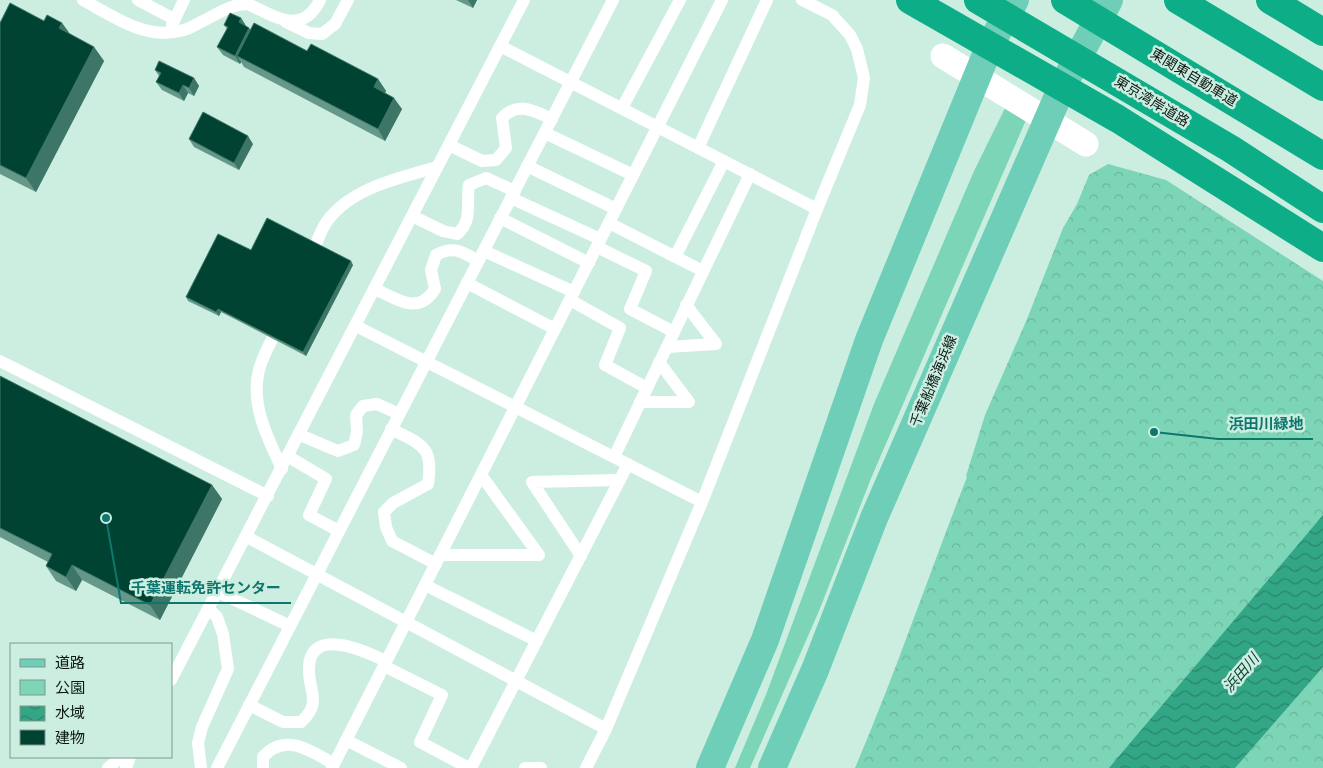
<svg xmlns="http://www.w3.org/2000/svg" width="1323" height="768" font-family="'Noto Sans','Noto Sans JP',sans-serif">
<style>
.green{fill:#7cd5b6}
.forest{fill:url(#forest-crowns)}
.water{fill:url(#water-waves)}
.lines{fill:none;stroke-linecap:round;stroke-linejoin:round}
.lane{stroke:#fff;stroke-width:12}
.street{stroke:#fff;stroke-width:25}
.primary{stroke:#6eceb7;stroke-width:28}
.highway{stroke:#0dad87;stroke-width:28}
.wall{fill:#66988a}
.shaded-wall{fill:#3d7666}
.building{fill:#004332;stroke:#3d7666}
.labels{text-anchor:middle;stroke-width:5;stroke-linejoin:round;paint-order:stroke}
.street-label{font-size:14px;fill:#0b1713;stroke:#cceee1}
.water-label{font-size:15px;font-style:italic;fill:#0b3d2f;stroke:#cceee1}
.leader{fill:none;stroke:#0f766e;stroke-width:2}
.callout-dot{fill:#0f766e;stroke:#cceee1;stroke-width:2}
.callout-label{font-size:15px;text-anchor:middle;font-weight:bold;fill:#0f766e;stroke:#cceee1;stroke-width:5;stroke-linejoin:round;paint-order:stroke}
</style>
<defs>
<pattern id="forest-crowns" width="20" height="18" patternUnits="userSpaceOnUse" patternTransform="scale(1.25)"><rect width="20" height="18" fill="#7cd5b6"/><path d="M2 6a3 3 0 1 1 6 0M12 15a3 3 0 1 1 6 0" fill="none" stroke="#6ab69c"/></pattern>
<pattern id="water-waves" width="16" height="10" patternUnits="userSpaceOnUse" patternTransform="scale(1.25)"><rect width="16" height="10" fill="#32a685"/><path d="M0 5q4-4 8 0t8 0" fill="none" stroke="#29866c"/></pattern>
</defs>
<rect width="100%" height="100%" fill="#cceee1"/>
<!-- green -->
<path class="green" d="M1008,102L1029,113L872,476L819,611L750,768H735L767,692L874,404L974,171Z"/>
<!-- forest -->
<path class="forest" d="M1108,164L1166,180L1323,281V768H855C896,672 929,574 967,477L966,476L985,415L1027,319L1063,228L1077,204L1089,175Z"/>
<!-- water -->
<path class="water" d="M1323,515V667L1235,768H1109Z"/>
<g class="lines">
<!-- lane -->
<g class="lane">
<path d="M83,0C115,17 146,41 184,30C191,28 198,23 205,20C219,13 232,4 248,4C276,17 302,36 320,0"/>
<path d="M138,0L174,19"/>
<path d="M286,22L309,33L322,34L335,24L348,0"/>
<path d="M172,25L184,0"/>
<path d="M500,46L817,209"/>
<path d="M622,108L680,0"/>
<path d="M545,133L633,175"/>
<path d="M449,145L482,161L496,160L506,148L502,118C518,101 534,111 552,119"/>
<path d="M698,148L767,0"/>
<path d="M527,166L616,209"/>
<path d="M511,198L600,239"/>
<path d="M412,216L443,231L457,234C473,221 466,204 469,185L486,178L515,191"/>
<path d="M500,218L589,263"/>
<path d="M609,223L703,271"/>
<path d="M597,247L646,271L630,309L674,332"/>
<path d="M484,251L574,292"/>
<path d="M675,257L724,161"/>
<path d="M310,258C316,246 320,230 328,220C353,187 400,178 437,167"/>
<path d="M467,283L555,329"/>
<path d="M375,289C397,299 418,316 435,289L431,270L436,255C453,245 463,252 478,261"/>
<path d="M570,300L620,328L605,365L647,388"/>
<path d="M280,324C273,338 263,354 259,370C250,405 268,438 282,469"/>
<path d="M356,326L702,502"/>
<path d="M667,347L716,344L686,305"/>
<path d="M0,361L268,496"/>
<path d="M640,402H689L659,362"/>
<path d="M391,429C422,445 434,446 428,484L393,503L384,512L386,527L392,541L436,564"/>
<path d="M300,435L338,451L354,445L357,432L356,415L363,406L377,404L399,414"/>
<path d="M289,457L326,479L309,515L339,531"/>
<path d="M614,457L750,174"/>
<path d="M247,537L606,729"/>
<path d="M440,555H539L481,475"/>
<path d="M581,556L532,482L620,480"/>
<path d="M425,585L537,641"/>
<path d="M218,592L290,626"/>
<path d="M384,666L442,695L420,742L469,768"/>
<path d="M171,680L524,0"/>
<path d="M249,705L283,722H301C323,702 308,691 309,668C310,625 367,652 386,661"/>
<path d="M346,740L401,768"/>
<path d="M108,768L121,757"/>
<path d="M126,768L130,757"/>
<path d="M201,768L198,743L202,727L228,669L223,634L217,617L209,609"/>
<path d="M217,768L613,0"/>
<path d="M263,768V757C285,732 311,751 334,764"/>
<path d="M332,768L722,0"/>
<path d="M471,768L628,464"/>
<path d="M525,768H541"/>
<path d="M586,768L606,729L702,502L817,209L860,105L864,78L857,49L850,35L832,15L802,0"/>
</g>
<!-- street -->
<path class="street" d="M943,56L1086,144"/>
<!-- primary -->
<g class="primary">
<path d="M710,768L765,640L869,340L990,45L1015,0"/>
<path d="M772,768L815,670L874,518L1062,87L1109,0"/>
</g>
<!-- highway -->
<g class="highway">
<path d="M910,0L1118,119L1323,248"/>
<path d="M978,0L1231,149L1323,209"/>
<path d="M1065,0L1323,156"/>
<path d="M1178,0L1323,87"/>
<path d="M1270,0L1323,32"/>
</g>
</g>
<!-- wall -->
<g class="wall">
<path d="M456,0H477L473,8Z"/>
<path d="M241,18L246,26L251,30L307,51L378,79L386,91L385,93L402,109L385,141L244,67L241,62L240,64L223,55L217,47L227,29L224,25Z"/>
<path d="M44,21L62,23L70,34L94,47L104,61L36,192L0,174V23Z"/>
<path d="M155,70L194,78L199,86L194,96L188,93L184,101L162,90L156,82L159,76Z"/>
<path d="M189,139L253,144L239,170L194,147Z"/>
<path d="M251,250L353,265L306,356L221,312L219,316L188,301L186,297Z"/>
<path d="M0,376L212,485L222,499L160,620L82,580L76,591L56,581L46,566L48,562L0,537Z"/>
</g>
<!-- shaded-wall -->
<g class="shaded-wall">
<path d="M468,0H477L473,8Z"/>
<path d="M241,18L246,26L244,30L239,22Z"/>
<path d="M62,23L72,37L59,28Z"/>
<path d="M249,28L254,35L237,56L241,62L240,64L235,56Z"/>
<path d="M94,47L104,61L36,192L26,178Z"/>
<path d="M194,78L199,86L194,96L189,88Z"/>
<path d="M378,79L386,91L382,98L374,87Z"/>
<path d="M183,85L188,93L184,101L179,93Z"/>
<path d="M394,98L402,109L385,141L378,129Z"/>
<path d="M248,136L253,144L239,170L234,163Z"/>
<path d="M351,261L353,265L306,356L303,352Z"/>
<path d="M218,309L221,312L219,316L216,312Z"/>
<path d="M212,485L222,499L160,620L150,605Z"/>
<path d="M72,565L82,580L76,591L66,577Z"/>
</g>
<!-- building -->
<g class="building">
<path d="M10,3L44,21L47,15L62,23L59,28L94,47L26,178L0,165V23Z"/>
<path d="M230,13L241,18L239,22L249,28L235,56L217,47L228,27L224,25Z"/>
<path d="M254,23L307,51L311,44L378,79L374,87L394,98L378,129L237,56Z"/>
<path d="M159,61L194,78L189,88L183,85L179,93L156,82L161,73L155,70Z"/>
<path d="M203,112L248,136L234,163L189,139Z"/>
<path d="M267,218L351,261L303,352L218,309L216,312L186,297L218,234L251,250Z"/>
<path d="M0,376L212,485L150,605L72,565L66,577L46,566L52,554L0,528Z"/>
</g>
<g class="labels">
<!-- street labels -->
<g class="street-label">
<text transform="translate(1194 77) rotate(31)" y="5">東関東自動車道</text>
<text transform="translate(1152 101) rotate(31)" y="5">東京湾岸道路</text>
<text transform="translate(933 381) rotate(-67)" y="5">千葉船橋海浜線</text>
</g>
<!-- water labels -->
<g class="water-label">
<text transform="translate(1241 673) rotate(-49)" y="5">浜田川</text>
</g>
</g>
<!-- callouts -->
<path class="leader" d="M1154 432L1218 439H1313M106 518L121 603H291"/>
<g class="callout-dot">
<circle cx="1154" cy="432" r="5"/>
<circle cx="106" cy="518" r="5"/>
</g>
<g class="callout-label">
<text x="1266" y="429">浜田川緑地</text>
<text x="206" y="593">千葉運転免許センター</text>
</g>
<!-- legend -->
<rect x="10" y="643" width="162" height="115" fill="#cceee1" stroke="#7f988f"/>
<rect x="20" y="659" width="25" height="8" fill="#6eceb7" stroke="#7f988f"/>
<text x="55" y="668" font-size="15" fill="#0b1713">道路</text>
<rect x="20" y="680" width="25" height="15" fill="#7cd5b6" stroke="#7f988f"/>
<text x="55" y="693" font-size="15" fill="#0b1713">公園</text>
<rect x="20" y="706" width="25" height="15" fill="url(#water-waves)" stroke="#7f988f"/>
<text x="55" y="718" font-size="15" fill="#0b1713">水域</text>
<rect x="20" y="730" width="25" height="15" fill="#004332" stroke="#7f988f"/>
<text x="55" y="743" font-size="15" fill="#0b1713">建物</text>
</svg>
